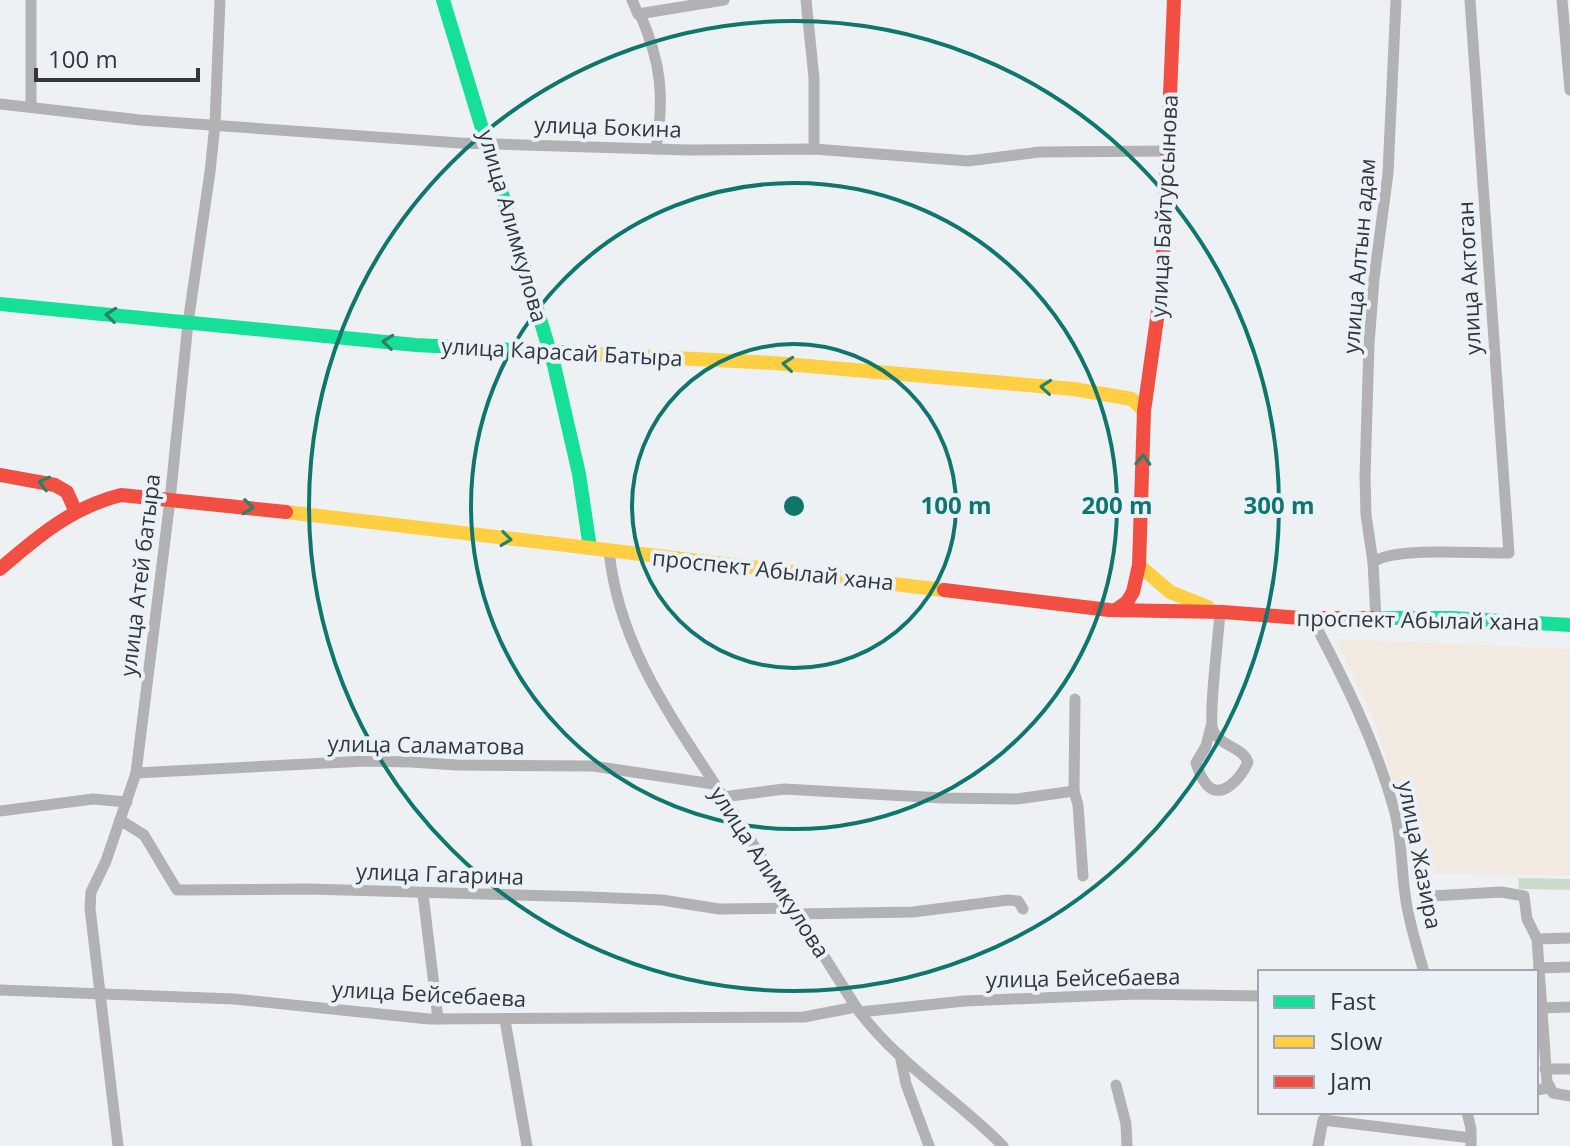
<svg xmlns="http://www.w3.org/2000/svg" width="1570" height="1146" font-family="'Open Sans',sans-serif">
<style>
.industrial{fill:#f2e9e1}
.green{fill:#cbdbca}
.lines{fill:none;stroke-linecap:round;stroke-linejoin:round}
.street{stroke:#b2b1b3;stroke-width:11}
.fast{stroke:#16e098;stroke-width:14}
.slow{stroke:#ffcf43;stroke-width:14}
.jam{stroke:#f24e42;stroke-width:14}
.oneway{stroke:#268364}
.ring{fill:none;stroke:#0f766e;stroke-width:4}
.labels{text-anchor:middle;stroke-width:8;stroke-linejoin:round;paint-order:stroke}
.street-label{font-size:22px;fill:#34373a;stroke:#eaf1f8}
.centre{fill:#0f766e;stroke:#eaf1f8;stroke-width:4}
.ring-label{font-size:24px;text-anchor:middle;font-weight:bold;fill:#0f766e;stroke:#eaf1f8;stroke-width:8;stroke-linejoin:round;paint-order:stroke}
</style>
<rect width="100%" height="100%" fill="#eef1f4"/>
<!-- industrial -->
<path class="industrial" d="M1336,639L1570,649V875L1435,874L1416,862L1377,727Z"/>
<!-- green -->
<path class="green" d="M1518,878L1570,879V890L1519,889Z"/>
<g class="lines">
<!-- street -->
<g class="street">
<path d="M632,0L638,14L724,0"/>
<path d="M806,0L814,78V149"/>
<path d="M1562,0L1570,90"/>
<path d="M640,14C661,62 665,97 656,149"/>
<path d="M0,104L140,120L460,143L688,150L814,149L968,161L1040,152L1167,151"/>
<path d="M31,106V0"/>
<path d="M609,551C619,649 675,722 726,801C770,870 812,938 856,1007C895,1062 956,1098 1003,1146"/>
<path d="M1373,562L1366,515L1365,476L1369,344L1374,279L1388,173L1396,0"/>
<path d="M1311,617C1344,679 1375,741 1394,809C1402,837 1401,866 1405,894C1408,920 1417,947 1424,972"/>
<path d="M1376,619L1373,562C1395,546 1479,554 1509,553L1470,0"/>
<path d="M1075,699L1074,791L1078,805L1083,876"/>
<path d="M1211,726L1206,746L1196,763C1198,768 1200,776 1204,781C1219,805 1242,777 1248,762C1242,746 1220,747 1213,730C1208,718 1219,632 1220,612"/>
<path d="M136,773L365,761L411,762L456,765L593,766L713,784"/>
<path d="M723,797L784,789L942,798L1017,799L1074,791"/>
<path d="M0,811L93,799L127,802"/>
<path d="M120,820L144,835L177,890L309,889L590,897L662,900L719,909L794,908"/>
<path d="M423,894L438,1019"/>
<path d="M1432,896L1501,892L1524,896L1527,919L1537,939L1547,1082L1553,1093L1570,1096"/>
<path d="M797,914L913,912L1008,900L1018,901L1023,909"/>
<path d="M1537,939L1570,938"/>
<path d="M1539,968L1570,967"/>
<path d="M0,990L234,999L429,1019L804,1017L856,1007"/>
<path d="M1542,1008L1570,1007"/>
<path d="M860,1012L965,1001L1137,994L1260,996"/>
<path d="M505,1020L527,1146"/>
<path d="M900,1055L906,1084L929,1146"/>
<path d="M1545,1069H1570"/>
<path d="M1116,1085L1126,1124L1127,1146"/>
<path d="M1536,1090L1548,1088"/>
<path d="M1467,1112L1471,1129V1146"/>
<path d="M118,1146L90,908L91,892L106,861L136,773L170,500L188,323L210,172L215,124L220,0"/>
<path d="M1318,1146L1323,1120L1471,1138"/>
</g>
<!-- fast -->
<g class="fast">
<path d="M443,0L554,365L579,474L590,548"/>
<path d="M0,304L416,345L597,354"/>
<path d="M1376,618H1452L1570,625"/>
</g>
<!-- slow -->
<g class="slow">
<path d="M597,354L774,363L1074,389L1132,399L1144,411"/>
<path d="M286,512L944,590"/>
<path d="M1139,565L1170,592L1208,607"/>
</g>
<!-- jam -->
<g class="jam">
<path d="M0,475L55,485L67,492L75,510"/>
<path d="M0,569C37,537 72,507 121,495L286,512"/>
<path d="M944,590L1109,610L1223,612L1301,618H1376"/>
<path d="M1116,610L1127,602L1133,592L1139,565L1144,411L1162,283L1174,0"/>
</g>
</g>
<!-- one-way arrows -->
<defs><path id="oneway-chevron" d="M-2-3.5L2.5 0L-2 3.5" fill="none" stroke-width="1.6" stroke-linecap="round" stroke-linejoin="round" transform="scale(2)"/></defs>
<g class="oneway">
<use href="#oneway-chevron" transform="translate(111 315) rotate(-174)"/>
<use href="#oneway-chevron" transform="translate(388 342) rotate(-174)"/>
<use href="#oneway-chevron" transform="translate(788 364) rotate(-175)"/>
<use href="#oneway-chevron" transform="translate(1046 387) rotate(-175)"/>
<use href="#oneway-chevron" transform="translate(1143 460) rotate(-88)"/>
<use href="#oneway-chevron" transform="translate(44 483) rotate(-167)"/>
<use href="#oneway-chevron" transform="translate(248 507) rotate(6)"/>
<use href="#oneway-chevron" transform="translate(506 539) rotate(7)"/>
</g>
<!-- distance rings -->
<g class="ring">
<circle cx="794" cy="506" r="162"/>
<circle cx="794" cy="506" r="323"/>
<circle cx="794" cy="506" r="485"/>
</g>
<g class="labels">
<!-- street labels -->
<g class="street-label">
<text transform="translate(608 127) rotate(2)" y="8">улица Бокина</text>
<text transform="translate(1164 206) rotate(-87)" y="8">улица Байтурсынова</text>
<text transform="translate(513 226) rotate(74)" y="8">улица Алимкулова</text>
<text transform="translate(1359 256) rotate(-85)" y="8">улица Алтын адам</text>
<text transform="translate(1469 278) rotate(-93)" y="8">улица Актоган</text>
<text transform="translate(562 352) rotate(3)" y="8">улица Карасай Батыра</text>
<text transform="translate(773 570) rotate(6)" y="8">проспект Абылай хана</text>
<text transform="translate(140 575) rotate(-83)" y="8">улица Атей батыра</text>
<text transform="translate(1418 620) rotate(1)" y="8">проспект Абылай хана</text>
<text transform="translate(426 745) rotate(1)" y="8">улица Саламатова</text>
<text transform="translate(1420 855) rotate(79)" y="8">улица Жазира</text>
<text transform="translate(770 872) rotate(57)" y="8">улица Алимкулова</text>
<text transform="translate(440 874) rotate(2)" y="8">улица Гагарина</text>
<text transform="translate(1083 978) rotate(-1)" y="8">улица Бейсебаева</text>
<text transform="translate(429 994) rotate(3)" y="8">улица Бейсебаева</text>
</g>
</g>
<circle cx="794" cy="506" r="12" class="centre"/>
<g class="ring-label">
<text x="956" y="514">100 m</text>
<text x="1117" y="514">200 m</text>
<text x="1279" y="514">300 m</text>
</g>
<!-- legend -->
<rect x="1258" y="970" width="280" height="144" fill="#eaf1f8" stroke="#a1a7ac" stroke-width="2"/>
<rect x="1274" y="996" width="40" height="12" fill="#16e098" stroke="#a1a7ac" stroke-width="2"/>
<text x="1330" y="1010" font-size="24" fill="#34373a">Fast</text>
<rect x="1274" y="1036" width="40" height="12" fill="#ffcf43" stroke="#a1a7ac" stroke-width="2"/>
<text x="1330" y="1050" font-size="24" fill="#34373a">Slow</text>
<rect x="1274" y="1076" width="40" height="12" fill="#f24e42" stroke="#a1a7ac" stroke-width="2"/>
<text x="1330" y="1090" font-size="24" fill="#34373a">Jam</text>
<!-- scale -->
<path d="M36 68v12h162v-12" fill="none" stroke="#34373a" stroke-width="4"/>
<text x="48" y="68" font-size="24" fill="#34373a" stroke="#eaf1f8" stroke-width="6" paint-order="stroke">100 m</text>
</svg>
